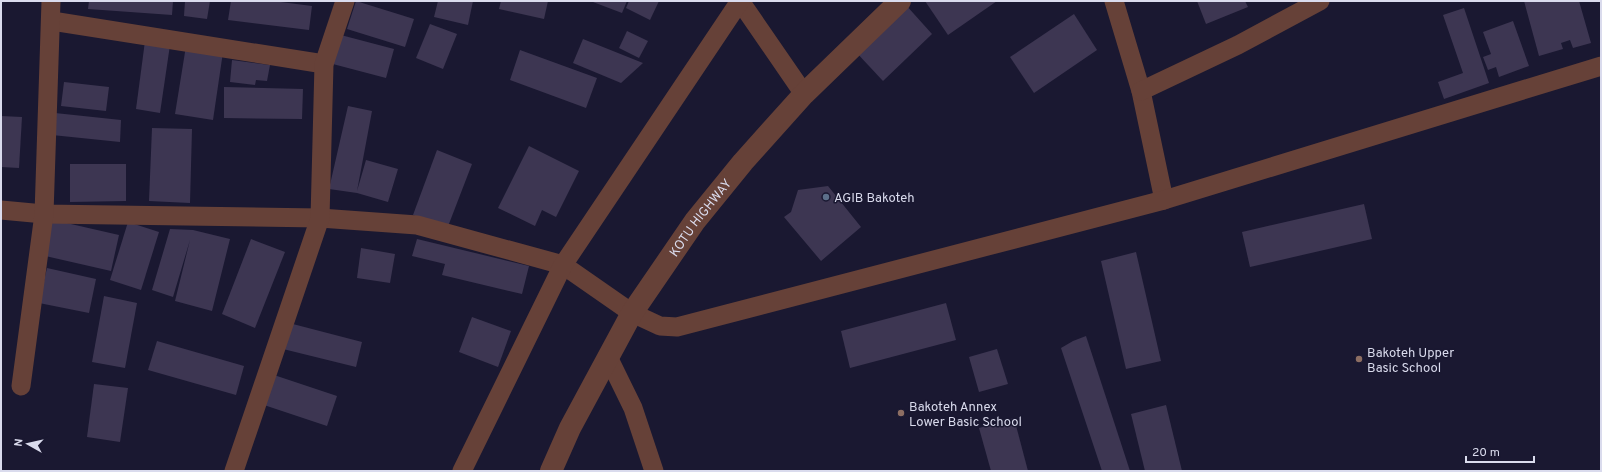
<svg xmlns="http://www.w3.org/2000/svg" width="1602" height="472" font-family="Overpass,sans-serif">
<style>
.building{fill:#3d3652}
.lines{fill:none;stroke-linecap:round;stroke-linejoin:round}
.minor{stroke:#664138;stroke-width:19}
.tertiary{stroke:#664138;stroke-width:22}
.service-dot{fill:#5c6f8a;stroke:#1a1831;stroke-width:1.5}
.education-dot{fill:#8d6e63;stroke:#1a1831;stroke-width:1.5}
.labels{text-anchor:middle;stroke-width:3;stroke-linejoin:round;paint-order:stroke}
.poi-label{font-size:13px;fill:#dadbed;stroke:#1a1831;text-anchor:start}
.street-label{font-size:13px;fill:#dadbed;stroke:#1a1831}
</style>
<rect width="100%" height="100%" fill="#1a1831"/>
<!-- building -->
<g class="building">
<path d="M89,1H173L172,15L88,9Z"/>
<path d="M185,1H210L207,19L184,16Z"/>
<path d="M231,1H273L312,6L309,30L228,20Z"/>
<path d="M356,1L414,19L405,47L347,29Z"/>
<path d="M438,1H473L468,25L434,17Z"/>
<path d="M501,1H548L544,19L499,9Z"/>
<path d="M593,1H627L622,13L593,2Z"/>
<path d="M629,1H659L650,20L626,8Z"/>
<path d="M925,1H997L948,35Z"/>
<path d="M1197,1H1245L1248,7L1206,24Z"/>
<path d="M1524,1H1579L1591,43L1573,48L1570,40L1561,43L1563,49L1539,56Z"/>
<path d="M905,4L932,34L883,81L855,51Z"/>
<path d="M1464,8L1489,83L1444,99L1438,82L1463,73L1443,15Z"/>
<path d="M1074,14L1097,50L1034,93L1010,57Z"/>
<path d="M1513,21L1529,66L1499,77L1496,67L1488,70L1483,57L1491,54L1483,32Z"/>
<path d="M430,24L457,34L443,69L416,58Z"/>
<path d="M627,31L648,41L639,58L619,48Z"/>
<path d="M337,34L394,49L386,78L329,63Z"/>
<path d="M583,39L643,63L621,83L573,63Z"/>
<path d="M145,41L170,45L160,113L136,109Z"/>
<path d="M186,46L223,52L213,120L175,114Z"/>
<path d="M520,50L597,78L586,108L510,80Z"/>
<path d="M232,60L270,65L267,81L256,80L255,85L230,82Z"/>
<path d="M64,82L109,87L106,111L61,106Z"/>
<path d="M224,87L303,89L302,119L224,118Z"/>
<path d="M348,106L372,111L357,191L366,160L398,169L388,202L357,193L329,189Z"/>
<path d="M55,113L121,120L120,142L52,135Z"/>
<path d="M1,116L22,117L19,168L1,167Z"/>
<path d="M152,128L192,129L190,203L149,201Z"/>
<path d="M529,146L579,171L556,217L542,210L535,226L498,208Z"/>
<path d="M437,150L472,164L447,229L413,215Z"/>
<path d="M70,164H126V201L70,202Z"/>
<path d="M828,186L861,227L821,261L784,217L791,212L798,190Z"/>
<path d="M1364,204L1372,239L1250,267L1242,232Z"/>
<path d="M49,219L119,235L111,271L41,255Z"/>
<path d="M128,222L159,232L141,290L110,280Z"/>
<path d="M170,229L193,230L230,239L212,311L175,301L190,240L173,297L152,290Z"/>
<path d="M251,239L285,252L255,328L222,314Z"/>
<path d="M417,239L529,266L522,294L442,275L445,264L412,256Z"/>
<path d="M361,248L395,254L390,283L357,278Z"/>
<path d="M1136,252L1161,361L1126,369L1101,261Z"/>
<path d="M47,268L96,279L89,313L39,303Z"/>
<path d="M104,296L137,303L125,368L92,362Z"/>
<path d="M946,303L956,340L850,368L841,331Z"/>
<path d="M472,317L511,331L498,367L459,352Z"/>
<path d="M289,323L362,342L356,367L283,349Z"/>
<path d="M1086,336L1130,471H1102L1061,348L1073,341Z"/>
<path d="M157,341L244,366L236,395L148,370Z"/>
<path d="M997,349L1008,384L979,392L969,357Z"/>
<path d="M268,373L337,396L327,426L258,403Z"/>
<path d="M94,384L128,388L120,442L87,437Z"/>
<path d="M1166,405L1182,471H1145L1131,414Z"/>
<path d="M1014,418L1028,471H991L979,428Z"/>
</g>
<g class="lines">
<!-- minor -->
<g class="minor">
<path d="M740,1L804,94"/>
<path d="M1114,1L1141,91L1164,200"/>
<path d="M52,21L324,64"/>
<path d="M1141,91L1238,45L1320,1"/>
<path d="M1,210L44,214L320,218L417,225L563,265L632,313L660,326L677,327L1164,200L1601,66"/>
<path d="M608,357L633,408L654,471"/>
<path d="M21,386L44,214L51,1"/>
<path d="M234,471L320,218L324,64L345,1"/>
<path d="M462,471L563,265L740,1"/>
</g>
<!-- tertiary -->
<path class="tertiary" id="s1" d="M551,471L570,428L632,313L695,221L743,162L804,94L900,1"/>
</g>
<!-- markers -->
<circle class="service-dot" cx="826" cy="197" r="4"/>
<g class="education-dot">
<circle cx="1359" cy="359" r="4"/>
<circle cx="901" cy="413" r="4"/>
</g>
<g class="labels">
<!-- poi labels -->
<g class="poi-label">
<text x="834" y="202">AGIB Bakoteh</text>
<text x="1367" y="357">Bakoteh Upper<tspan x="1367" dy="15">Basic School</tspan></text>
<text x="909" y="411">Bakoteh Annex<tspan x="909" dy="15">Lower Basic School</tspan></text>
</g>
<!-- street labels -->
<g class="street-label">
<text dy="5" stroke="none"><textPath href="#s1" startOffset="295">KOTU HIGHWAY</textPath></text>
</g>
</g>
<!-- border -->
<rect width="1602" height="472" fill="none" stroke="#dadbed" stroke-width="4"/>
<!-- north arrow -->
<g transform="translate(28 444) rotate(278)" stroke="#1a1831" stroke-width="3" paint-order="stroke">
<path d="M0-3L7 15L0 10L-7 15Z" fill="#dadbed"/>
<text y="-6" font-size="11" font-weight="bold" text-anchor="middle" fill="#dadbed">N</text>
</g>
<!-- scale -->
<path d="M1466 456v6h68v-6" fill="none" stroke="#dadbed" stroke-width="2"/>
<text x="1472" y="456" font-size="12" fill="#dadbed" stroke="#1a1831" stroke-width="3" paint-order="stroke">20 m</text>
</svg>
